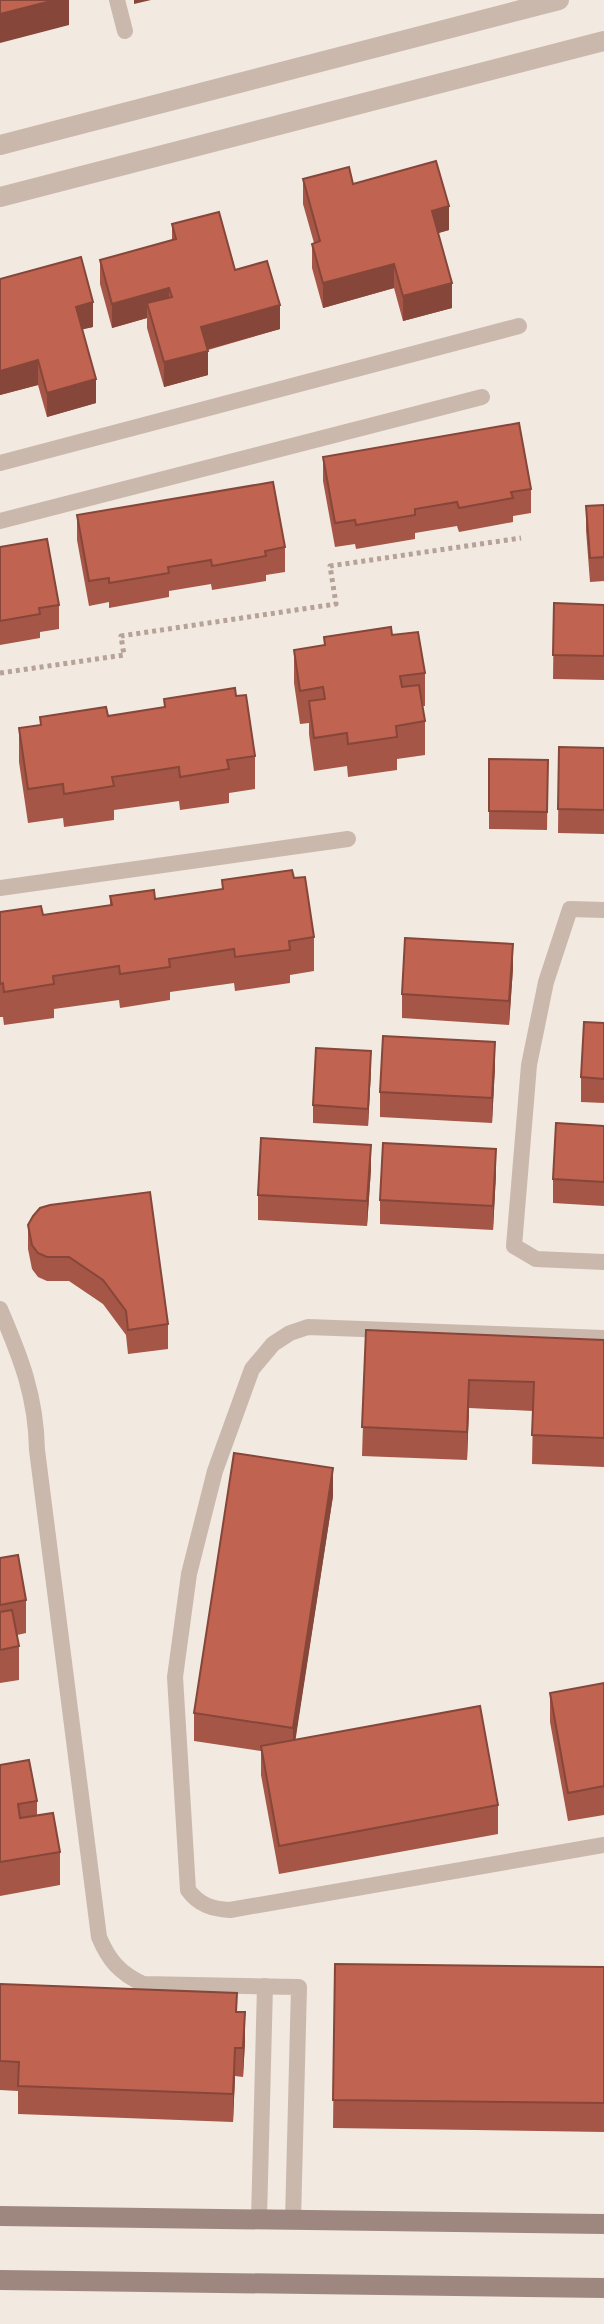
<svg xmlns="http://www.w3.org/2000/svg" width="604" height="2324" font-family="Lato,sans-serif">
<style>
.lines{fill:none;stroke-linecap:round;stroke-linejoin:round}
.path{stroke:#b6a297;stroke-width:5;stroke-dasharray:4 4;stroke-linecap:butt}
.service{stroke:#cab8ad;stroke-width:16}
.tertiary{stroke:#cab8ad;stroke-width:20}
.secondary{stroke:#9e877e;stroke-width:20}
.wall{fill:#a55646}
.shaded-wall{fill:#864639}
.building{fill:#c06451;stroke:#864639;stroke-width:2}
</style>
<rect width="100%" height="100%" fill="#f2e9e1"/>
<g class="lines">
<!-- path -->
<path class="path" d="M0,673L124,655L121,636L336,604L330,566L521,538"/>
<!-- service -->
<g class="service">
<path d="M117,0L125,31"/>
<path d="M0,463L519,326"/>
<path d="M0,521L482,397"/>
<path d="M0,888L348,839"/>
<path d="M604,910L570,909L546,982L529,1065L514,1246L536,1259L604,1262"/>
<path d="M0,1309C21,1358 36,1396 37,1450L99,1937C109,1961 120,1973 143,1984L299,1987L293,2220"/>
<path d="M604,1338L308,1327L290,1333L273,1344L252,1369L215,1471L189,1574L175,1677L188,1890C199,1905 212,1909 230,1910L604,1845"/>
<path d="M259,2219L265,1986"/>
</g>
<!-- tertiary -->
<g class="tertiary">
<path d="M0,145L559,0"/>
<path d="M0,197L604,41"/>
</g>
<!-- secondary -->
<g class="secondary">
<path d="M0,2216L604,2224"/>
<path d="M0,2280L604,2288"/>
</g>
</g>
<!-- wall -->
<g class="wall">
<path d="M303,179L353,184L449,230L438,233L452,308L403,321L394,288L323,308L312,268V244L314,243L303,204Z"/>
<path d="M172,224L235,270L280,329L208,350V375L164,387L147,328V318L112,328L100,284V260L172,240Z"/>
<path d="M0,279L93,327L82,329L96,403L47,417L38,385L0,395Z"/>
<path d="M323,457L531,489V513L513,516V522L459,532L457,526L415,533V539L356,549L355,544L335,547L323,481Z"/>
<path d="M604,505V581L590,582L586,530V506Z"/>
<path d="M77,515L285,547V572L266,575V581L212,590L211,584L169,591V597L109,608V602L89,606L77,540Z"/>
<path d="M0,547L59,605V629L40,632V638L0,645Z"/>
<path d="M554,603L604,605V680L553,679Z"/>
<path d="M392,635L425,673V706H422L425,721V755L397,759V770L348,777L347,766L314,771L309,734V723L300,724L294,683V650L324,646V637Z"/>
<path d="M236,696L255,756V789L229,793V803L180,810L179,801L114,810V820L64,827L63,818L28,823L19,762V728L40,725V717L108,716L164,707V699Z"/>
<path d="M559,747L604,748V834L558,833Z"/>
<path d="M489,759L548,760L547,830L489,829Z"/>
<path d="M294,878L314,937V971L290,975V983L235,991L234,983L170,992V1000L120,1008L119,1000L54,1009V1018L4,1025L3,1017H0V912L43,915L110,905V896L155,899L222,889V880Z"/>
<path d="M513,968L509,1025L402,1018V994Z"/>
<path d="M604,1023V1103L581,1102V1077Z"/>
<path d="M495,1066L492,1123L380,1117V1092Z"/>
<path d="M371,1069L368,1126L313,1123V1105Z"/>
<path d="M604,1126V1206L553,1203V1179Z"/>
<path d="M371,1169L367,1226L258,1220V1195Z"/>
<path d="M496,1173L493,1230L380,1224V1200Z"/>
<path d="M28,1225L168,1324V1349L128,1354L126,1335L103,1304L69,1281H47L38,1277L32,1269L28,1249Z"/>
<path d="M366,1330L604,1340V1467L532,1464L533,1411L469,1408L467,1460L362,1456Z"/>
<path d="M333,1496L295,1740L498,1805V1834L279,1874L261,1775V1751L194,1741V1713Z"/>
<path d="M0,1558L26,1600V1633L17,1635L19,1646V1680L0,1683Z"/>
<path d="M604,1683V1815L568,1821L550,1722V1693Z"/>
<path d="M0,1765L37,1801V1815L60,1852V1885L0,1896Z"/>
<path d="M335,1964L604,1967V2132L333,2128Z"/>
<path d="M0,1984L237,2012L245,2041L243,2077L235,2076L233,2122L18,2114V2091L0,2090Z"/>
</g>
<!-- shaded-wall -->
<g class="shaded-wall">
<path d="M55,0H69V25L0,43V14Z"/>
<path d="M134,0H151L134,4Z"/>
<path d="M449,206V230L432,235V211Z"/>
<path d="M394,264V288L323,308V283Z"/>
<path d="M452,283V308L403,321V296Z"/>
<path d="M169,288V312L147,303V318L112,328V304Z"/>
<path d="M93,302V327L76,331V307Z"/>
<path d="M280,305V329L201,351V327Z"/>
<path d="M208,351V375L164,387V362Z"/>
<path d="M38,360V385L0,395V371Z"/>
<path d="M96,379V403L47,417V393Z"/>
<path d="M513,944V968L509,1025V1001Z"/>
<path d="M495,1042V1066L492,1123V1098Z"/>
<path d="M371,1051V1069L368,1126V1109Z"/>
<path d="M371,1145V1169L367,1226V1201Z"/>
<path d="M496,1149V1173L493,1230V1206Z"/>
<path d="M469,1380V1408L467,1460V1432Z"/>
<path d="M333,1468V1496L293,1756V1728Z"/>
<path d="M245,2012V2041L243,2077V2048Z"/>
<path d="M235,2048V2076L233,2122V2094Z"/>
</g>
<!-- building -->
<g class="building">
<path d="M0,0H55L0,14Z"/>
<path d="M436,161L449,206L432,211L452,283L403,296L394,264L323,283L312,244L320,241L303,179L349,167L353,184Z"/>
<path d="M219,212L235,270L267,261L280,305L201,327L208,351L164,362L147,303L172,297L169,288L112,304L100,260L176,239L172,224Z"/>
<path d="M81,257L93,302L76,307L96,379L47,393L38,360L0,371V279Z"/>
<path d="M519,423L531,489L511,492L513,498L459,508L457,502L415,509V515L356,525L355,520L335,523L323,457Z"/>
<path d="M273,482L285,547L265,551L266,556L212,566L211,560L168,567L169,573L109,583V578L89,581L77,515Z"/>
<path d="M604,505V557L590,558L586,506Z"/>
<path d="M47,539L59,605L39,608L40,614L0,621V547Z"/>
<path d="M554,603L604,605V656L553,655Z"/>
<path d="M391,627L392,635L418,632L425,673L400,676L402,687L419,685L425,721L396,726L397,737L348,744L347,733L314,738L309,701L325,699L323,687L300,691L294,650L325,645L324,637Z"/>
<path d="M235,688L236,696L246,695L255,756L227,760L229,769L180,777L179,767L112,777L114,786L64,794L63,784L28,789L19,728L41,725L40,717L106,707L108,716L165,707L164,699Z"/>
<path d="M559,747L604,748V810L558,809Z"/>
<path d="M489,759L548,760L547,812L489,811Z"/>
<path d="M292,870L294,878L305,877L314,937L289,941L290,950L235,957L234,949L169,959L170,967L120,974L119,966L53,976L54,984L4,992L3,983L0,984V912L41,906L43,915L112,905L110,896L154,890L155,899L223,889L222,880Z"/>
<path d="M405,938L513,944L509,1001L402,994Z"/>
<path d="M584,1022L604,1023V1079L581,1077Z"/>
<path d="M383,1036L495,1042L492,1098L380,1092Z"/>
<path d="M316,1048L371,1051L368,1109L313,1105Z"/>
<path d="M556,1123L604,1126V1182L553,1179Z"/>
<path d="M261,1138L371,1145L367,1201L258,1195Z"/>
<path d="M383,1143L496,1149L493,1206L380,1200Z"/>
<path d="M150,1192L168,1324L128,1330L126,1311L103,1280L69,1257H47L38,1253L32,1245L28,1225L33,1216L40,1208L50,1205Z"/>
<path d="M366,1330L604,1340V1438L532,1435L534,1382L469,1380L467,1432L362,1427Z"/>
<path d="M234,1453L333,1468L293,1728L194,1713Z"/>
<path d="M18,1555L26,1600L0,1605V1558Z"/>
<path d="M12,1610L19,1646L0,1650V1612Z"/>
<path d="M604,1683V1786L568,1793L550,1693Z"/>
<path d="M480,1706L498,1805L279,1846L261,1746Z"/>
<path d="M29,1760L37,1801L18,1804L20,1818L53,1813L60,1852L0,1862V1765Z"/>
<path d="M335,1964L604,1967V2103L333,2100Z"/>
<path d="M0,1984L237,1993L236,2012H245L243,2048H235L233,2094L18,2086L19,2062L0,2061Z"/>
</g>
</svg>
